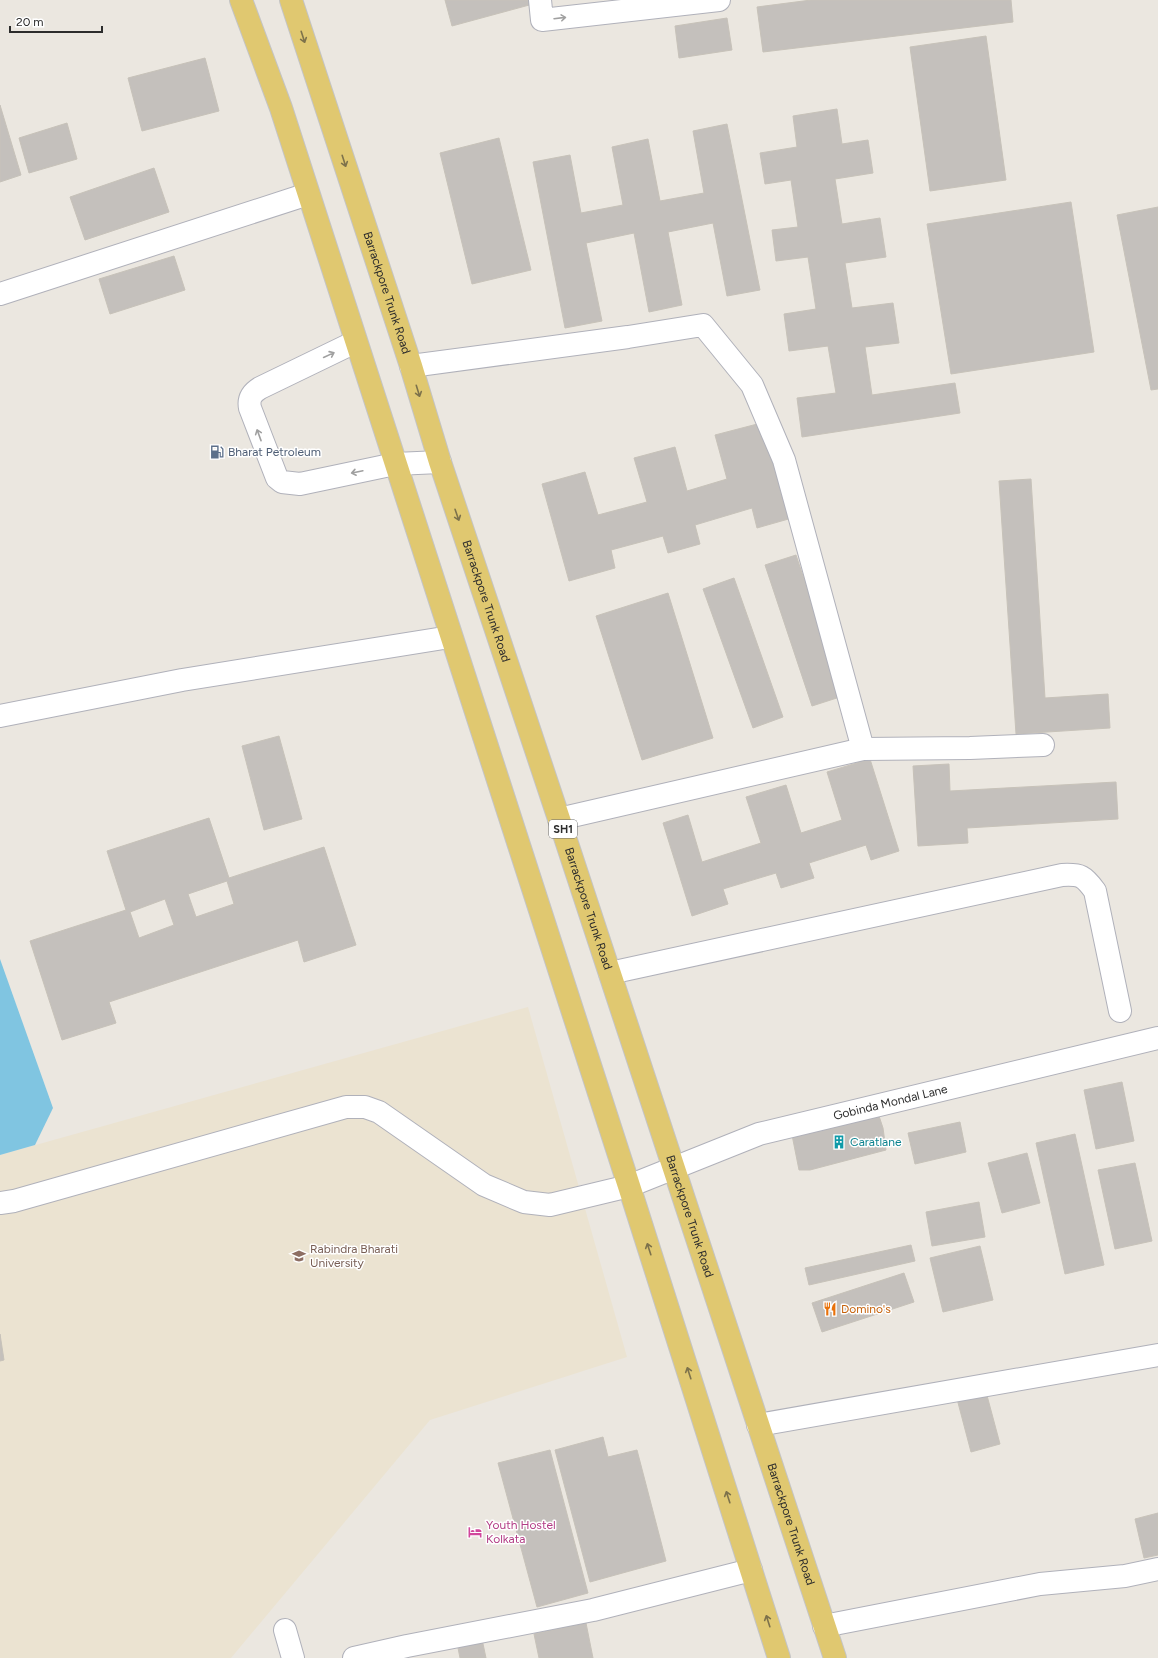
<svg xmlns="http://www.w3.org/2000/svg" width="1158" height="1658" font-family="Figtree,sans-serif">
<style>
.education{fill:#ebe3d1}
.water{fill:#80c5e1}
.building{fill:#c4c0bc;stroke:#c7c2b9;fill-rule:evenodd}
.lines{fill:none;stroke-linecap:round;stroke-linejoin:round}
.minor-casing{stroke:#b0b1ba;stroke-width:24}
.major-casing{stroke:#c4c4c4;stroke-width:24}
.minor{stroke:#fff;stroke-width:22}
.major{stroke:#e0c870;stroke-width:22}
.oneway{stroke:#a0a0a0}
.oneway2{stroke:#7d724b}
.labels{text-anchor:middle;stroke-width:3;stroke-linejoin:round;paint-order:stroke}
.shield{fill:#fff;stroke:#6b6b6b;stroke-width:1}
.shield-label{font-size:11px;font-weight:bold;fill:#2c2c2c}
.street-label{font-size:12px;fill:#2c2c2c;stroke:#fff}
.service-label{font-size:12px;fill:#4e5e75;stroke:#fff;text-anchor:start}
.culture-label{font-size:12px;fill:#0d838f;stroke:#fff;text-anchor:start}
.education-label{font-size:12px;fill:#785e54;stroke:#fff;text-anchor:start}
.food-label{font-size:12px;fill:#c56008;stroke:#fff;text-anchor:start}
.hotel-label{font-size:12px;fill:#b23c85;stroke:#fff;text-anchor:start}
</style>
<rect width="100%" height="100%" fill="#ebe7e0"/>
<!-- education -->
<path class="education" d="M528,1007L627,1357L430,1420L231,1658H0V1155Z"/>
<!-- water -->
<path class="water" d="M0,959L53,1108L35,1145L0,1155Z"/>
<!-- building -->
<g class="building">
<path d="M445,0H532L533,4L452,26Z"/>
<path d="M811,0H1011L1013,22L763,52L757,7Z"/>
<path d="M727,18L732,50L679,58L675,26Z"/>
<path d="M986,36L1006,180L930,191L910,47Z"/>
<path d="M205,58L219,111L142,131L128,78Z"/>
<path d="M0,105L21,175L0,182Z"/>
<path d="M837,109L842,144L868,140L873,173L835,179L842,224L880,218L886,257L845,263L852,308L893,303L899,343L865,347L872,395L955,383L960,413L802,437L797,398L836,393L828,346L789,351L784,314L816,309L808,257L776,261L772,230L798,227L791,180L765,184L760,153L797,147L793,116Z"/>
<path d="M67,123L77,159L29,173L19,138Z"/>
<path d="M727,124L760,290L727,296L713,223L668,232L682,305L649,312L634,233L586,243L602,321L565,328L533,162L570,155L581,213L623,205L612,147L648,139L660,201L704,193L693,131Z"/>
<path d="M499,138L531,270L472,284L440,153Z"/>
<path d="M154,168L169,212L85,240L70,197Z"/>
<path d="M1071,202L1094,352L951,374L927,224Z"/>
<path d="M1158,207V389L1151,390L1117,215Z"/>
<path d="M174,256L185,290L110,314L99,279Z"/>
<path d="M765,422L792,518L757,528L752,508L695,525L700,544L668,553L663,536L611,550L615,568L569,581L542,484L585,472L598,515L647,502L634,458L675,447L687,491L727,479L715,435Z"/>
<path d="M1031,479L1045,698L1108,694L1110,728L1016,734L999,481Z"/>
<path d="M796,555L843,696L812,706L765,565Z"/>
<path d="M734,578L783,717L753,728L703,589Z"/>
<path d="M668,593L713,738L642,760L596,616Z"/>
<path d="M279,736L302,819L264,830L242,746Z"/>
<path d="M870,759L899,851L871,860L866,845L809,863L814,878L781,888L776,873L723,889L728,904L692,916L663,823L688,815L702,862L761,843L746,797L786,785L801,833L842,820L827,772Z"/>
<path d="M949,764L950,791L1116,782L1118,819L967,828L968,843L918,846L913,766Z"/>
<path d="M209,818L229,878L324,847L356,945L304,962L298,940L109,1002L116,1023L62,1040L30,941L126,910L107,851ZM227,881L234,904L196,917L188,894ZM165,899L174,925L139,938L130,912Z"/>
<path d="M1122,1082L1134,1141L1096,1149L1084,1090Z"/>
<path d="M878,1113L883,1128L886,1150L810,1170H799L792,1135Z"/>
<path d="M960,1122L966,1152L915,1164L908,1133Z"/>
<path d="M1075,1134L1104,1265L1065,1274L1036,1143Z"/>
<path d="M1027,1153L1040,1203L1002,1213L988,1163Z"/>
<path d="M1135,1163L1152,1241L1115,1249L1098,1170Z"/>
<path d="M979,1202L985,1237L932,1246L926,1212Z"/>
<path d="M911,1245L915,1261L809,1285L805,1268Z"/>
<path d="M980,1246L993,1300L943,1312L930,1258Z"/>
<path d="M904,1273L914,1302L822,1332L812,1303Z"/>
<path d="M0,1334L4,1360L0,1361Z"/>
<path d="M985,1388L1000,1444L971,1452L956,1395Z"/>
<path d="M603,1437L608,1457L637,1450L666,1561L590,1582L555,1450Z"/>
<path d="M550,1450L588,1593L537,1607L498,1463Z"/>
<path d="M1158,1513V1555L1144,1558L1135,1519Z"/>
<path d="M586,1623L593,1658H539L534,1634Z"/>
<path d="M482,1639L486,1658H460L457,1643Z"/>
</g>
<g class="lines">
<!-- minor casing -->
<g class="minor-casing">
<g id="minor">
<path d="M540,0L542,20L719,0"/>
<path d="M0,294L308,194"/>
<path d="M355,342L260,388C252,393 248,398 250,408L277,478L282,482L300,484L395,464L440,462"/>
<path d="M411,366L628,337L703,325L752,385L784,460L863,749"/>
<path d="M0,716L182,680L450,637"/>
<path d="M559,819L863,749L970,748L1043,745"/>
<path d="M610,973L1062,875C1081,874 1084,876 1095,891L1120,1011"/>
<path id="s1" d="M0,1203L14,1201L346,1107H365L379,1112L484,1185L524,1202L550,1205L629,1186L759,1134L1158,1038"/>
<path d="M758,1425L1158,1355"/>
<path d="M824,1626L1040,1584L1125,1576L1158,1569"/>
<path d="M285,1630L293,1658"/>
<path d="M354,1658L407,1646L593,1610L751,1570"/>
</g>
</g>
<!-- major casing -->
<g class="major-casing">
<g id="major">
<path d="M241,0L281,108L629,1186L779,1658"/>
<path id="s2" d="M291,0L411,366L440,462L559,819L835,1658"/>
</g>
</g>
<!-- minor -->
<use href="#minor" class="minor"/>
<!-- major -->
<use href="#major" class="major"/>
</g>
<!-- one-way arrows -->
<defs><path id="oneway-shaft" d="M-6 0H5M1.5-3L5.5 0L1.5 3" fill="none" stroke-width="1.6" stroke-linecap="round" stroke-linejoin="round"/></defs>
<g class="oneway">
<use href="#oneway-shaft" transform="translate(560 18) rotate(-7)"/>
<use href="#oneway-shaft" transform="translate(329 355) rotate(-25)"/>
<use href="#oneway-shaft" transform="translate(259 435) rotate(-110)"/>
<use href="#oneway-shaft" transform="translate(357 472) rotate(168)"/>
</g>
<g class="oneway2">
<use href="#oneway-shaft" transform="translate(303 37) rotate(72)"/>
<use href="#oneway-shaft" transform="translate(344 161) rotate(72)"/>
<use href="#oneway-shaft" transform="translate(418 391) rotate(73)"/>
<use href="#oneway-shaft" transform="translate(457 515) rotate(71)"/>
<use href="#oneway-shaft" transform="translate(649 1249) rotate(-108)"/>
<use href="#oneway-shaft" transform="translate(689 1373) rotate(-108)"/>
<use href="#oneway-shaft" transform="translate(728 1497) rotate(-108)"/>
<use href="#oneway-shaft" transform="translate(768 1621) rotate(-108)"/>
</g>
<!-- icons -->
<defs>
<g id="fuel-bare" transform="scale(1.08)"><path d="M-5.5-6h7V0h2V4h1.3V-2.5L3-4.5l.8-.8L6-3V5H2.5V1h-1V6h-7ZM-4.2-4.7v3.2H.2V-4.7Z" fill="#5c6f8a" stroke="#fff" stroke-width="2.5" paint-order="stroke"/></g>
<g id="building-bare" transform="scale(1.08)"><path d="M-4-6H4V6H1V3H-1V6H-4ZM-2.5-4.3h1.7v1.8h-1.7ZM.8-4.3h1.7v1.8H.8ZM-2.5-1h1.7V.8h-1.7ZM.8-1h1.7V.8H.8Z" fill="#0f9aa8" stroke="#fff" stroke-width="2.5" paint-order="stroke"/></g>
<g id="university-bare" transform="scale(1.08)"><path d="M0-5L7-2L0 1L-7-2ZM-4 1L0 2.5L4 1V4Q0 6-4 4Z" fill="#8d6e63" stroke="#fff" stroke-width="2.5" paint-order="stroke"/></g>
<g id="restaurant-bare" transform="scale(1.08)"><path d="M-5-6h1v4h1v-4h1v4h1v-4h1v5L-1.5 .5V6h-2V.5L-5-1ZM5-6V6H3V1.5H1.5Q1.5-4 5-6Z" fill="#e8710a" stroke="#fff" stroke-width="2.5" paint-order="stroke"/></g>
<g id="hotel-bare" transform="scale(1.08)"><path d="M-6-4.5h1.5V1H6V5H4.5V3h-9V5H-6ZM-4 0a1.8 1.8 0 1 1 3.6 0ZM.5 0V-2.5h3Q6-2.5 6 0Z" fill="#d1479c" stroke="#fff" stroke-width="2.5" paint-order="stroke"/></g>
</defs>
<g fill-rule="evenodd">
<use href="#fuel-bare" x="217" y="452"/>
<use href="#building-bare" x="839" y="1142"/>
<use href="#university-bare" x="299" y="1256"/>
<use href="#restaurant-bare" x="830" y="1309"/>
<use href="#hotel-bare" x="475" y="1532"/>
</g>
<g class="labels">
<!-- shield labels -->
<rect class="shield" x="549" y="820" width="28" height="18" rx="3"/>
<g class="shield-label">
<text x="563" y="833">SH1</text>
</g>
<!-- street labels -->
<g class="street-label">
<text dy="4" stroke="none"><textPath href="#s2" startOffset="308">Barrackpore Trunk Road</textPath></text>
<text dy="4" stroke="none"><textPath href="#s2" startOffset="632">Barrackpore Trunk Road</textPath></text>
<text dy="4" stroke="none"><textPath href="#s2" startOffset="956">Barrackpore Trunk Road</textPath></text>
<text dy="4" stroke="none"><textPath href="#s1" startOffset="947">Gobinda Mondal Lane</textPath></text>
<text dy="4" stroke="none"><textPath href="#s2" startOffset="1280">Barrackpore Trunk Road</textPath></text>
<text dy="4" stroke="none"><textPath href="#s2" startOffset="1604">Barrackpore Trunk Road</textPath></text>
</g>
<!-- service labels -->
<g class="service-label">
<text x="228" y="456">Bharat Petroleum</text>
</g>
<!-- culture labels -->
<g class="culture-label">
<text x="850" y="1146">Caratlane</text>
</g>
<!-- education labels -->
<g class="education-label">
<text x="310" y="1253">Rabindra Bharati<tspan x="310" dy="14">University</tspan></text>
</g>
<!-- food labels -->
<g class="food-label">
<text x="841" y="1313">Domino's</text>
</g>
<!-- hotel labels -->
<g class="hotel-label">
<text x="486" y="1529">Youth Hostel<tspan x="486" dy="14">Kolkata</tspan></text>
</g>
</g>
<!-- scale -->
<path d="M10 26v6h92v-6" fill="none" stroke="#2c2c2c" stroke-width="2"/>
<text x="16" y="26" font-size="12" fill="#2c2c2c" stroke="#ffffff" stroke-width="3" paint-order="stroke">20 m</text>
</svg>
